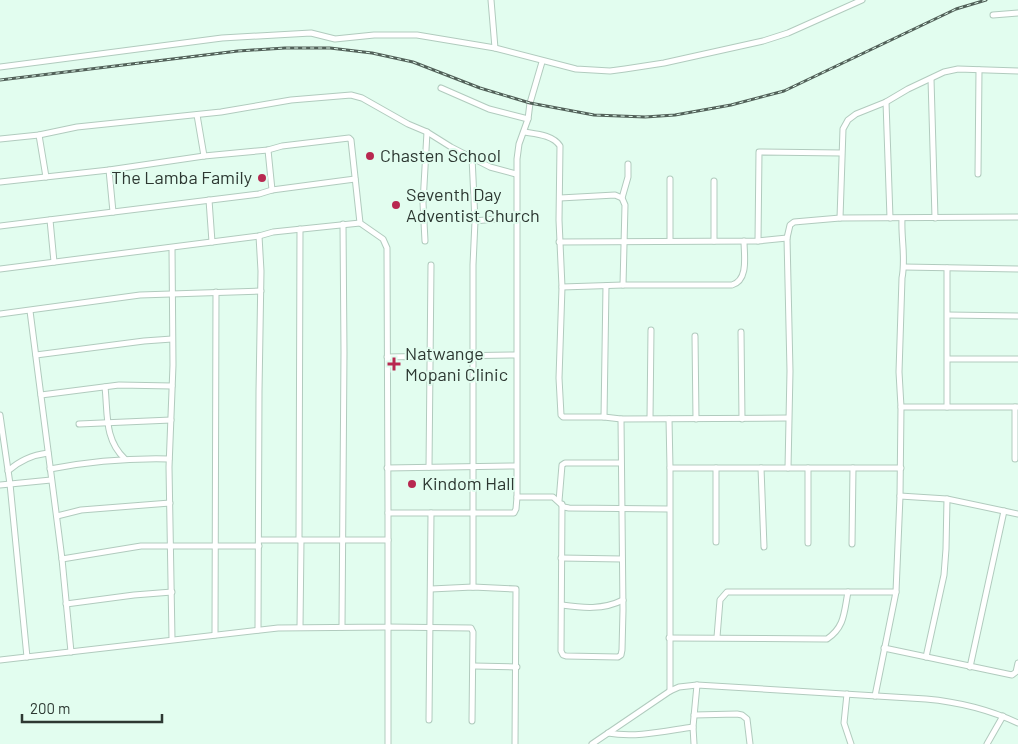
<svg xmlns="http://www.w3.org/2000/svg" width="1018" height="744" font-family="Barlow,sans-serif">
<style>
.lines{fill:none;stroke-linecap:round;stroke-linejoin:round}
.minor-casing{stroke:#b1cbbe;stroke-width:7}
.minor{stroke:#fff;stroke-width:5}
.rail-casing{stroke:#526159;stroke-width:3}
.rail{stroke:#e2fdef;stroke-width:1;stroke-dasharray:4;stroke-linecap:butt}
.poi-dot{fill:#b82850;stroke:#e2fdef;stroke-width:2}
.labels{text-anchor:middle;stroke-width:4;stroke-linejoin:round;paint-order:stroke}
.poi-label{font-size:18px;fill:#2d3832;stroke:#e2fdef;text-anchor:start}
</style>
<rect width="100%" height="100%" fill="#e2fdef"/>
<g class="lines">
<!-- minor casing -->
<g class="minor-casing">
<g id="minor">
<path d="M491,0L495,48L576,69L610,71L625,69L664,63L763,41L788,33L862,0"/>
<path d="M993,15L1018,13"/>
<path d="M0,67L222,38L311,33L335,39L374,35H417L495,48"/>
<path d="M931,79L935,218"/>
<path d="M441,88L489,109L528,119"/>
<path d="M886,102L890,218"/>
<path d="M197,115L204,156"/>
<path d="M524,132C536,134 553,135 560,146L559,220L562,287L559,378L561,415L563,417H604L621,419L788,418"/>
<path d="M39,135L46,177"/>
<path d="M0,139L39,135L77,127L221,112L291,100L351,95L362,98L408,124L427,132L451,147L490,167L516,174"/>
<path d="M268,150L272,190"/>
<path d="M472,157L475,221L473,265V587"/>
<path d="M109,170L113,212"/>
<path d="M978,174L979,70"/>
<path d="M670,179V240"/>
<path d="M714,181V241"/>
<path d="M0,182L109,170L204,156L268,150L282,146L349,138L351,140L360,223L383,239L387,248L388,513"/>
<path d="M560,198L615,195L622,198L625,205L623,285"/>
<path d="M622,198L628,177V164"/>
<path d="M209,200L212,242"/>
<path d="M840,218L843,129L848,120L856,114L886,102L908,89L944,72L958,69L1018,71"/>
<path d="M50,220L54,262"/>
<path d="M475,221L516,217"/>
<path d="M0,226L259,194L272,190L355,179"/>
<path d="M425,241L423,203L427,132"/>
<path d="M758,241L759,152L841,153"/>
<path d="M559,242L758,241L787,238"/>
<path d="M904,267L1018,269"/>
<path d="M947,268V407"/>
<path d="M0,269L259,236L273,232L360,223"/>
<path d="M562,287L623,285H732C749,280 744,255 744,241"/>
<path d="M30,311L62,559L71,652"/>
<path d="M0,314L140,295L261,291"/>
<path d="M948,315L1018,316"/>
<path d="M741,332L742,419"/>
<path d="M695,336L696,419"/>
<path d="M36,355L144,341L172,339"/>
<path d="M387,357L516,355"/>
<path d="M948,359H1018"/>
<path d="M105,387C108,414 104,439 125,459"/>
<path d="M41,395L119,385L172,386"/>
<path d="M901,407H1018"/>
<path d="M1015,407V459"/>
<path d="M0,415L10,484L27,657"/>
<path d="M604,417L606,286"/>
<path d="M650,418L651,330"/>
<path d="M669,419L670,468"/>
<path d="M79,424L171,420"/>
<path d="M429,467L431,265"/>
<path d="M387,468L516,466"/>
<path d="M761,468L764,547"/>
<path d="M788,468L790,371L787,238L790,225L794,222L840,218L1018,217"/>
<path d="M808,468V543"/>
<path d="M50,469C92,461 127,458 169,459"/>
<path d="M8,471C20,460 32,455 48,453"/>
<path d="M0,485L51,480"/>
<path d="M900,496L947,499L1018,514"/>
<path d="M517,497H553L564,507L569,508L669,509"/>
<path d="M559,501L562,465L565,463H620"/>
<path d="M562,504L561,651L563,655L566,656L618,657L621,655L622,650L623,610L621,419"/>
<path d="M57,516L81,510L170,503"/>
<path d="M259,540H388"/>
<path d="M299,540L300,229"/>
<path d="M716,542V468"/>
<path d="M852,544L853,468"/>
<path d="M561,558L622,559"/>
<path d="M62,559L141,546H259"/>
<path d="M431,589L473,587L516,589L515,744"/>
<path d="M66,604L134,595L172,592"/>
<path d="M562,605C583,608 603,610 623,600"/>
<path d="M300,627L301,540"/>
<path d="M342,627L344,352L343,224"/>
<path d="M258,630L259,391L261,271L259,236"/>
<path d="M215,635L216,292"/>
<path d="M717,637L720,600L727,592H896"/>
<path d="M669,638L827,639C845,627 844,612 848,592"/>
<path d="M172,639L169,467L173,365L172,248"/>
<path d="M884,648L1012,675L1016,672L1018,663"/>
<path d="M926,657L944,575L946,549L947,499"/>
<path d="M0,660L278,628L388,627V513H514L516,509L517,497V159L519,144L528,119L530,103L542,62"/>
<path d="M474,666L517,667"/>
<path d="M970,667L1004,511"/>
<path d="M670,691V468H901"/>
<path d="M847,694L844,723L851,744"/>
<path d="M875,696L896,592L900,496L901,407L899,372L902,278C906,258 901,239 902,219"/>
<path d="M694,715L737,714L742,715L747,719L750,744"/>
<path d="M429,720L431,513"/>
<path d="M608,733C636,738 665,731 693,727"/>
<path d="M388,744V627L471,628L473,632L472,721"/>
<path d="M592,744L670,691L679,687L697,685L926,699C959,702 988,709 1018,723"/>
<path d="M694,744L693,727L697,685"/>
<path d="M987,744L1003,716"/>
</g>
</g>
<!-- minor -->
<use href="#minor" class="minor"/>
<!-- rail casing -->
<g class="rail-casing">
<path id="rail" d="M0,80L238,51L285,48H330L372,53L413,62L480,88L530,103L594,115L645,117L675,115L731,105L784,91L956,9L986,0"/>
</g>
<!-- rail -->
<use href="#rail" class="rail"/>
</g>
<!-- markers -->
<g class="poi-dot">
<circle cx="370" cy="156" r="5"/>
<circle cx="262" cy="178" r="5"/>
<circle cx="396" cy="205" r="5"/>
<path d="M391.5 356.5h5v5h5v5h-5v5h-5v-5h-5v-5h5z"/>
<circle cx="412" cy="484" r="5"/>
</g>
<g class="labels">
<!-- poi labels -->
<g class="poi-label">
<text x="380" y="162">Chasten School</text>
<text x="252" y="184" text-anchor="end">The Lamba Family</text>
<text x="406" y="201">Seventh Day<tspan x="406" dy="21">Adventist Church</tspan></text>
<text x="405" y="360">Natwange<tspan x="405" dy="21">Mopani Clinic</tspan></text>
<text x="422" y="490">Kindom Hall</text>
</g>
</g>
<!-- scale -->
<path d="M22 714v8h140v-8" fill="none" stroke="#2d3832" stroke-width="2.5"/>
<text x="30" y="714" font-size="15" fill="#2d3832" stroke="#e2fdef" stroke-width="4" paint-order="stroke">200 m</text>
</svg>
